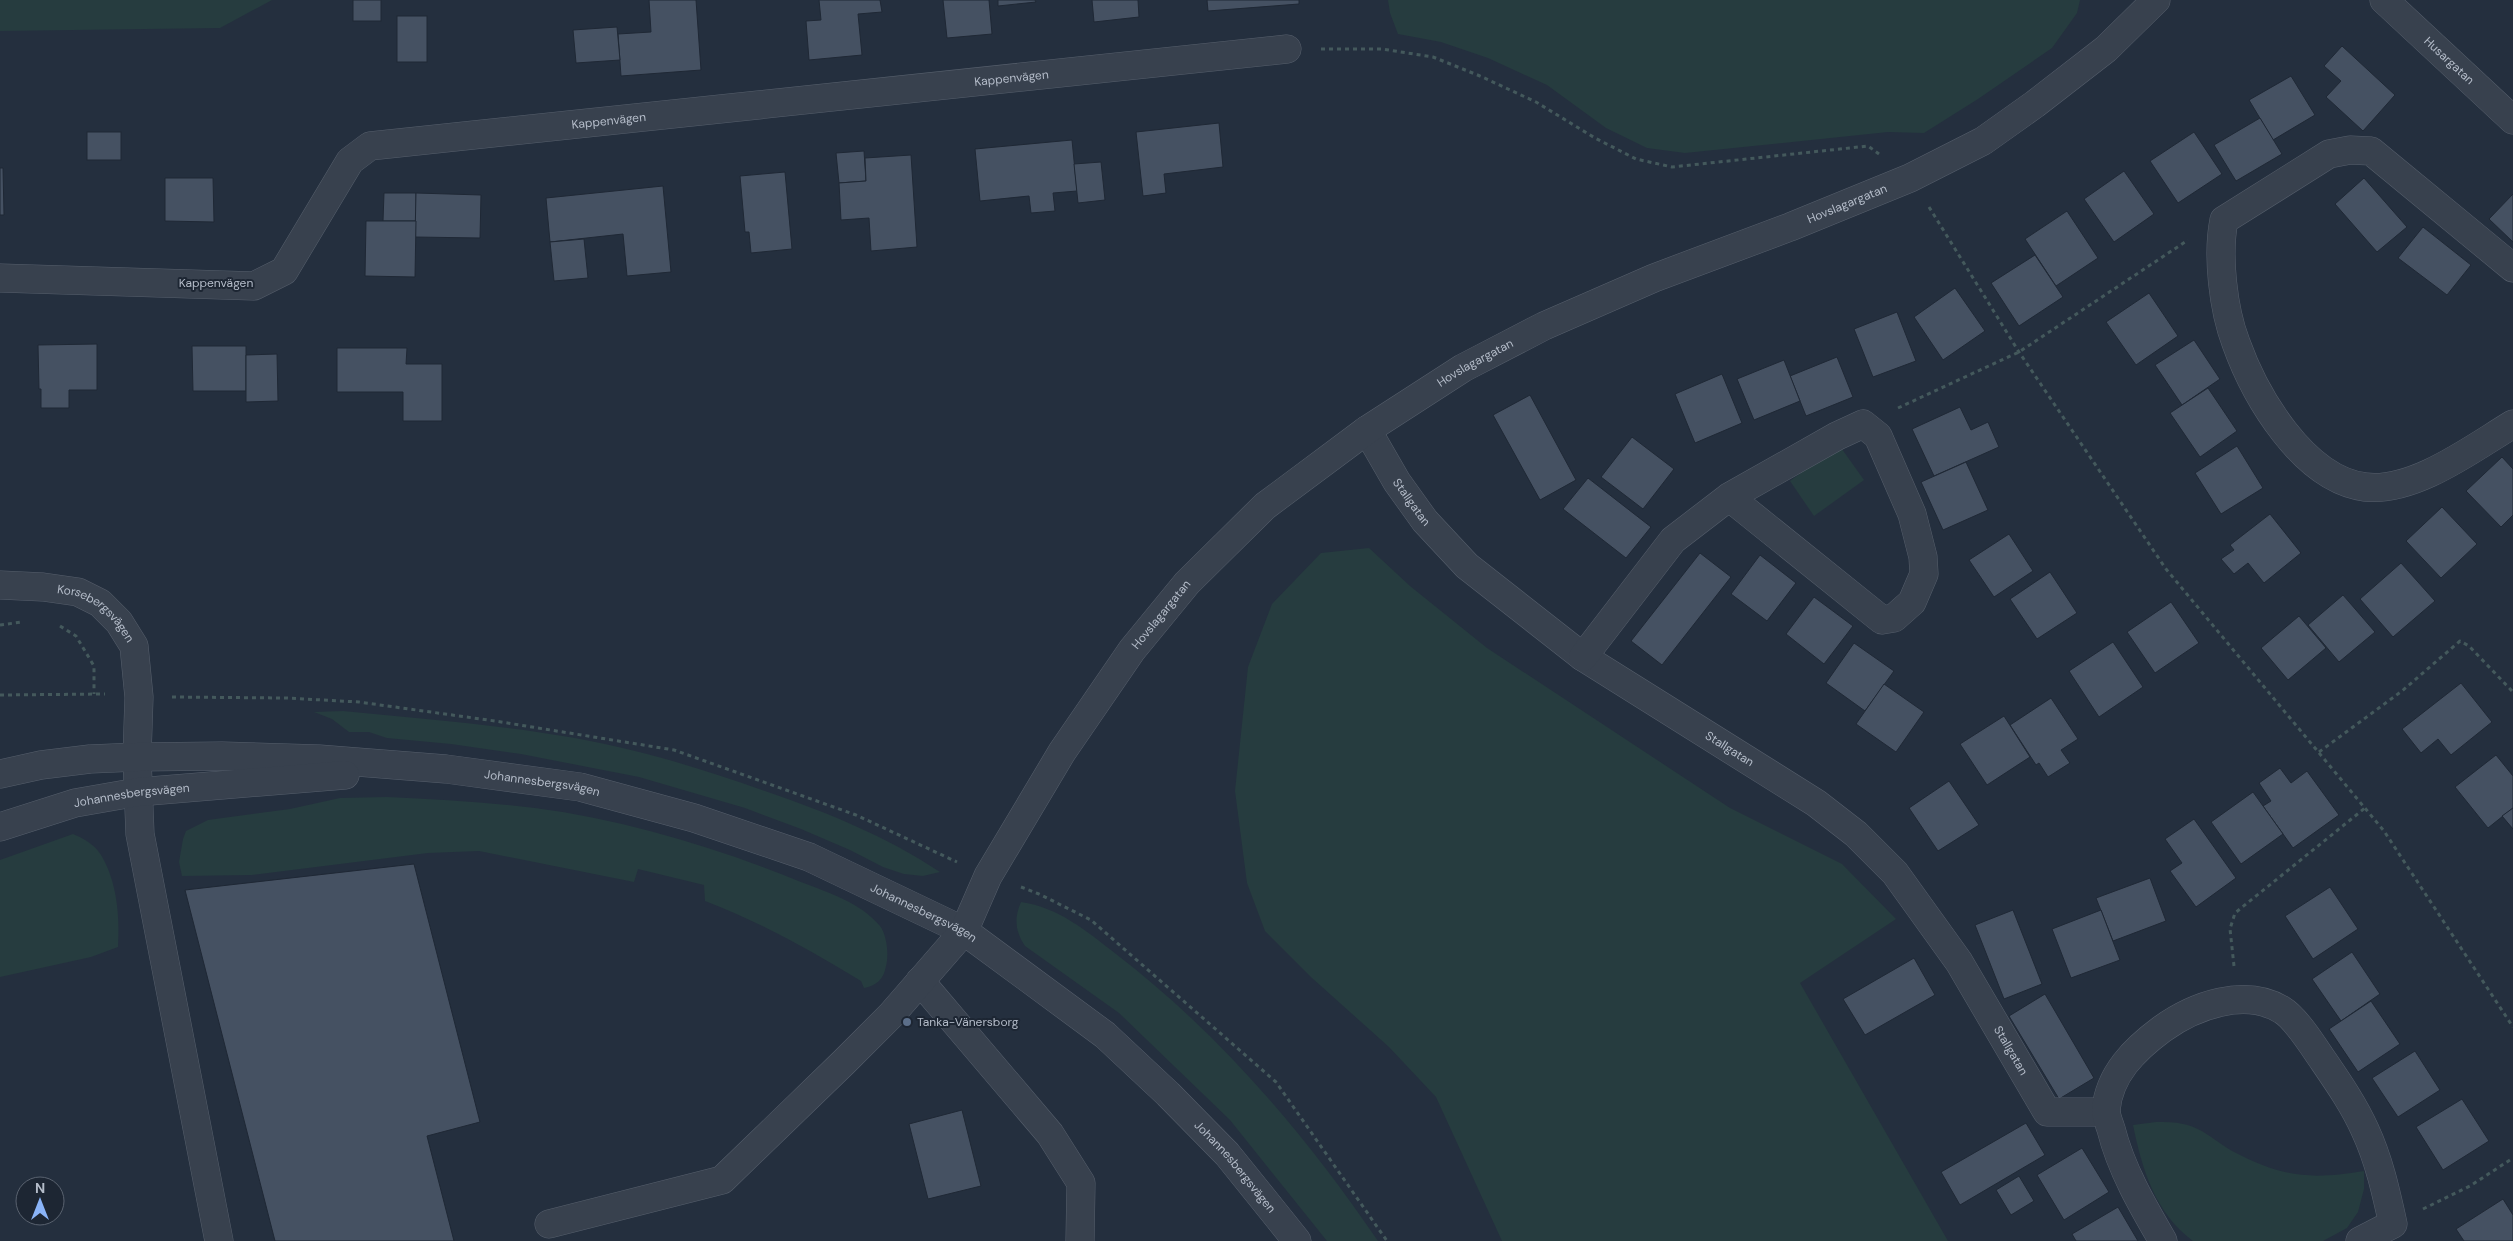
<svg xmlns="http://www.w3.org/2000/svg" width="2513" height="1241" font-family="'DM Sans',sans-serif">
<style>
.green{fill:#263c3f}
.building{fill:#455162;stroke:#1f2835}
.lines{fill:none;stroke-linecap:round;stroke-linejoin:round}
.minor-casing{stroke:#565f6c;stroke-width:29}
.path{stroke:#44595c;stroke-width:3;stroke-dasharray:4 4;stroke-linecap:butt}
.minor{stroke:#38414e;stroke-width:28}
.service-dot{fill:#5c6f8a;stroke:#1d2633;stroke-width:2}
.labels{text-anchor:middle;stroke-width:4;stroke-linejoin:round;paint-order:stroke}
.street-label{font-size:12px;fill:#b4bcc9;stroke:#1d2633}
.poi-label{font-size:12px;fill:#b4bcc9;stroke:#1d2633;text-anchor:start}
</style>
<rect width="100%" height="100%" fill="#242f3e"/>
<!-- green -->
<g class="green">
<path d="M0,0H272L220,28L0,31Z"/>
<path d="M1388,0H2080L2077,13L2052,48L1978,99L1924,133L1888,132L1685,153L1647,148L1606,128L1547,85L1488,58L1441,42L1398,34L1390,13Z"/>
<path d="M1839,445L1864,480L1814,516L1790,481Z"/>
<path d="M1369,548L1410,586L1487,648L1730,808L1842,864L1896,919L1800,983L1948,1241H1502L1436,1097L1389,1047L1312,978L1265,931L1247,883L1235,791L1248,667L1272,604L1321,553Z"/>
<path d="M343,711C440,721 540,727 635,751C680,762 722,776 765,791C826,812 886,836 940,872L923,876L904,874L883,867L850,850L801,829L745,808L639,777L521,754L451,744L387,738L369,732H349L332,719L314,712Z"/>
<path d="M387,797C436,799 486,802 535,808C626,820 715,847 801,882C829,893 860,902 880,926C887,935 889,955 886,966C884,979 876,986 864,988L861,981C810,950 760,922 705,901L704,885L638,869L634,882L479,851L428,853L252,875L182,876L179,862L183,839L186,831L208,820L290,809L340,798Z"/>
<path d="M73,834C83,838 95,845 101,855C117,881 120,917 118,947L91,957L0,977V860Z"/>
<path d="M1021,902C1058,907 1088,932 1116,954C1220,1034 1304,1133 1378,1241H1327L1230,1120L1119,1013L1025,946C1015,931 1014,918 1021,902Z"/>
<path d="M2156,1122C2165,1122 2175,1122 2183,1124C2202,1127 2217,1143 2234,1152C2282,1177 2310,1180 2364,1171V1189L2358,1212L2347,1228L2323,1241H2193C2155,1213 2142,1169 2133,1125Z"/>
</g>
<!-- building -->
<g class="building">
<rect x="353" y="0" width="28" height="21"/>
<path d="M649,0H696L701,70L621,76L618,34L651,32Z"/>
<path d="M819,0H880L882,12L858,14L862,55L809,60L806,21L821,20Z"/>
<path d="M943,0H989L992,34L947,38Z"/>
<path d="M998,0H1035L1036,2L998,6Z"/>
<path d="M1092,0H1138L1139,17L1094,22Z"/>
<path d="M1207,0H1299V4L1208,11Z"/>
<rect x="397" y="16" width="30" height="46"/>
<path d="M617,27L620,60L576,63L573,30Z"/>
<path d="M2342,46L2395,95L2363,131L2326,97L2341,81L2324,66Z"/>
<path d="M2291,76L2315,115L2273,140L2249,100Z"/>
<path d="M2260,118L2282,154L2236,181L2214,145Z"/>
<path d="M1219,123L1223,167L1164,174L1166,193L1143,196L1136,132Z"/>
<rect x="87" y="132" width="34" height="28"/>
<path d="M2194,132L2222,174L2178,203L2150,161Z"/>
<path d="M1072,140L1077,191L1053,193L1055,211L1031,213L1029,196L980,201L975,149Z"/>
<path d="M864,151L866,181L839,183L836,153Z"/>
<path d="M911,155L917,247L871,251L869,218L841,220L839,183L866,181L865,158Z"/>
<path d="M1101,162L1105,200L1078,203L1074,164Z"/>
<path d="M0,168H3L4,215H0Z"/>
<path d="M2124,171L2154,214L2114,242L2084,199Z"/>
<path d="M785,172L792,249L751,253L749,232H745L740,176Z"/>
<path d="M165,178H213L214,222L165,221Z"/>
<path d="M2364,178L2407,227L2377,252L2335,204Z"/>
<path d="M663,186L671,272L627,276L623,234L550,242L546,198Z"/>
<path d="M384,193H416V221H383Z"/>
<path d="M416,193L481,195L480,238L415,237Z"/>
<path d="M2513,194V242L2489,219Z"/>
<path d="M2067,211L2098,258L2056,286L2025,239Z"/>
<path d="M366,221H416L415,277L365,276Z"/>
<path d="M2423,227L2471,265L2447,295L2398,258Z"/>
<path d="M584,239L588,278L554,281L550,242Z"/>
<path d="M2035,255L2063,297L2019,326L1991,283Z"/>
<path d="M1955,288L1985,331L1943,360L1914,317Z"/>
<path d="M2149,293L2178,336L2136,365L2106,322Z"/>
<path d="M1897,312L1916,361L1873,377L1854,329Z"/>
<path d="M2194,340L2220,379L2182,405L2155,365Z"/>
<path d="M97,344V390H69V408H41V389H39L38,345Z"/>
<path d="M192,346H246V391H193Z"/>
<path d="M337,348H407L406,364H442V421H403V392H337Z"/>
<path d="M277,354L278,401L246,402V355Z"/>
<path d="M1837,357L1853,397L1806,416L1790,376Z"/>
<path d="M1784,360L1800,401L1754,420L1737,379Z"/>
<path d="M1722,374L1742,423L1695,443L1675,394Z"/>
<path d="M2208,388L2237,431L2200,457L2170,413Z"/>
<path d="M1530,395L1576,480L1540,500L1493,415Z"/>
<path d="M1960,407L1971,430L1988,422L1999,447L1934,476L1912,429Z"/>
<path d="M1632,437L1674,469L1643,509L1601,477Z"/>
<path d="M2237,446L2263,488L2221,514L2195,473Z"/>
<path d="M2502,457L2513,469V515L2501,527L2466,491Z"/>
<path d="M1966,462L1988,510L1943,530L1921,482Z"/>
<path d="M1588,478L1651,527L1626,558L1563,509Z"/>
<path d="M2442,507L2477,544L2441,578L2406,541Z"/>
<path d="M2270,514L2301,553L2264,583L2248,563L2234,574L2221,559L2234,550L2230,545Z"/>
<path d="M2009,534L2033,571L1994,597L1969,560Z"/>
<path d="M1700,553L1731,577L1662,665L1631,641Z"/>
<path d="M1760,555L1796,583L1767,621L1731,594Z"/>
<path d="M2401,563L2435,601L2393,637L2360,599Z"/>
<path d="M2050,572L2077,613L2037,639L2010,599Z"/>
<path d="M2343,595L2375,632L2339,662L2308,625Z"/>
<path d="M1814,597L1853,626L1824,664L1786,634Z"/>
<path d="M2171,602L2199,643L2155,673L2127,632Z"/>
<path d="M2299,616L2326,648L2288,680L2261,648Z"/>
<path d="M2113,642L2143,687L2099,717L2069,671Z"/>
<path d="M1854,643L1894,671L1865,711L1826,683Z"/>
<path d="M2461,683L2492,722L2451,755L2438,739L2421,753L2402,729Z"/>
<path d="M1884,684L1924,712L1896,752L1856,724Z"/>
<path d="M2051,698L2078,739L2061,750L2070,763L2048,777L2039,763L2036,765L2010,725Z"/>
<path d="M2004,716L2030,757L1987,785L1960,744Z"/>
<path d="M2496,755L2513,776V808L2488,828L2455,787Z"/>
<path d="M2280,768L2291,783L2307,771L2339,815L2293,848L2263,806L2271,801L2259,783Z"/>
<path d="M1949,781L1979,825L1938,851L1909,808Z"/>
<path d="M2253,792L2283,834L2241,864L2211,822Z"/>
<path d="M2513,808V829L2502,816Z"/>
<path d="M2194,819L2236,878L2196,907L2170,871L2182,863L2165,839Z"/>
<path d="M414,864L480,1122L427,1136L454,1241H275L185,890Z"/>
<path d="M2150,878L2166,921L2113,941L2096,898Z"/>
<path d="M2330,887L2358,929L2313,959L2285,916Z"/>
<path d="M2013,910L2042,984L2004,999L1975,925Z"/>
<path d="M2101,910L2120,960L2071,978L2052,929Z"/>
<path d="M2352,952L2380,994L2341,1021L2312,979Z"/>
<path d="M1914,958L1935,995L1865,1035L1843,999Z"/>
<path d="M2045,994L2094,1078L2059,1099L2009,1016Z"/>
<path d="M2371,1001L2400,1044L2358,1072L2329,1029Z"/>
<path d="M2415,1051L2440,1090L2398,1117L2372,1078Z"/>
<path d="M2462,1099L2489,1141L2443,1170L2416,1127Z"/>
<path d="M962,1110L981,1186L928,1199L909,1124Z"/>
<path d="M2026,1123L2045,1155L1960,1205L1941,1172Z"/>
<path d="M2082,1148L2109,1192L2064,1220L2037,1175Z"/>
<path d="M2019,1176L2034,1201L2011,1215L1996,1190Z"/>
<path d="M2503,1199L2513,1215V1241H2464L2456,1229Z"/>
<path d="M2118,1207L2138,1241H2076L2072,1234Z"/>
</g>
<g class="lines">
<!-- minor casing -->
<g class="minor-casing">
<g id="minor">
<path id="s1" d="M2384,0L2513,120"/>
<path d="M2513,268L2371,151L2350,150L2329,154L2224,220C2217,255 2223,309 2236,343C2255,396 2303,479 2365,487C2414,493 2473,448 2513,424"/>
<path id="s2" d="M0,278L254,286L284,271L350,161L370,146L1287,49"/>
<path id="s3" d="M1367,430L1397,482L1425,521L1467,566L1583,657L1816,803L1856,834L1895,873L1959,962L2047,1112H2106"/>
<path id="s4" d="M0,585L43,587L78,592L100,603L119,622L134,646L139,697L137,757L140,834L219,1241"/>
<path d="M1583,657L1673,540L1729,497L1837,436L1863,424L1878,436L1912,514L1923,557L1924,574L1912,602L1894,618L1882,620L1729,497"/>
<path id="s5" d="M0,774L41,765L90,759L137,757L222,756L319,759L446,769L580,787L694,818L809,857L964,931L1105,1035L1168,1094L1227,1154L1297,1241"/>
<path id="s6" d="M0,827L75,803L138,792L345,775"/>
<path d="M920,981L1050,1134L1081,1183L1080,1241"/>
<path id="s7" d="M549,1224L722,1180L843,1063L891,1015L964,931L988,876L1062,752L1132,650L1187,583L1265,506L1367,430L1463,368L1544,326L1654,278L1790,227L1910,178L1983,141L2035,104L2106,49L2156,0"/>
<path d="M2163,1241C2142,1205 2121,1169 2111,1129C2109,1123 2106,1116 2106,1110C2109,1074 2135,1049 2162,1029C2194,1006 2245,987 2282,1010C2294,1017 2310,1041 2318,1053C2335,1078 2353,1103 2365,1130C2379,1160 2386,1192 2393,1224L2360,1241"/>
</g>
</g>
<!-- path -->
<g class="path">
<path d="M1321,49H1382L1433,57L1480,76L1536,102L1595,138L1636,159L1672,167L1868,146L1879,154"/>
<path d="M1929,207L2019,352L2166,569L2384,831L2513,1027"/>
<path d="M1898,408L2019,352L2188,240"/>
<path d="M0,625L22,622"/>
<path d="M60,626L76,636L94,666V694"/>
<path d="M0,695L105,694"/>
<path d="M172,697L286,698L359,702L495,721L674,750L856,815L957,862"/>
<path d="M2319,752L2402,691L2460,641L2469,646L2513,692"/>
<path d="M1021,887L1039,894L1091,920L1276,1082L1387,1241"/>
<path d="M2234,966L2230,929L2235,913L2365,808"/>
<path d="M2423,1209L2470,1186L2513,1158"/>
</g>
<!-- minor -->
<use href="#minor" class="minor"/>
</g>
<!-- markers -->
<circle class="service-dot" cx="907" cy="1022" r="5"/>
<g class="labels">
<!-- street labels -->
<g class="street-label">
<text dy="4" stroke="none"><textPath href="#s1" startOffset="89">Husargatan</textPath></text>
<text dy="4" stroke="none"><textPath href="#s2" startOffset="1086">Kappenvägen</textPath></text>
<text dy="4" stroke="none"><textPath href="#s2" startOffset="681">Kappenvägen</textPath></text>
<text dy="4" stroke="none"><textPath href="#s7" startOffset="1710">Hovslagargatan</textPath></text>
<text x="216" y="287">Kappenvägen</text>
<text dy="4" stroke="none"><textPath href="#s7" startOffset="1305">Hovslagargatan</textPath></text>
<text dy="4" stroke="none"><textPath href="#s3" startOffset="85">Stallgatan</textPath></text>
<text dy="4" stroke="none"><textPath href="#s7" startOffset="900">Hovslagargatan</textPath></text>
<text dy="4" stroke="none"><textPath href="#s4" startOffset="105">Korsebergsvägen</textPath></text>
<text dy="4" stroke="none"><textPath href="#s3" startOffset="490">Stallgatan</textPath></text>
<text dy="4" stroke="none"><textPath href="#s5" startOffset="545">Johannesbergsvägen</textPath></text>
<text dy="4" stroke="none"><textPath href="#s6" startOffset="136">Johannesbergsvägen</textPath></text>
<text dy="4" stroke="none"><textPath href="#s5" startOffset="950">Johannesbergsvägen</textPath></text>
<text dy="4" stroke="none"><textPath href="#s3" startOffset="910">Stallgatan</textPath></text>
<text dy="4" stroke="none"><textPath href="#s5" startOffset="1355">Johannesbergsvägen</textPath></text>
</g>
<!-- poi labels -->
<g class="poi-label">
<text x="917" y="1026">Tanka-Vänersborg</text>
</g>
</g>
<!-- north arrow -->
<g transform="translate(40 1201)"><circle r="24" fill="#1d2633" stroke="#59626f"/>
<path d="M0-4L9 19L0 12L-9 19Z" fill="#8ab4f8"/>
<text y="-8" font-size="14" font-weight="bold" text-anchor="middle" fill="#b4bcc9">N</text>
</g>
</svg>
